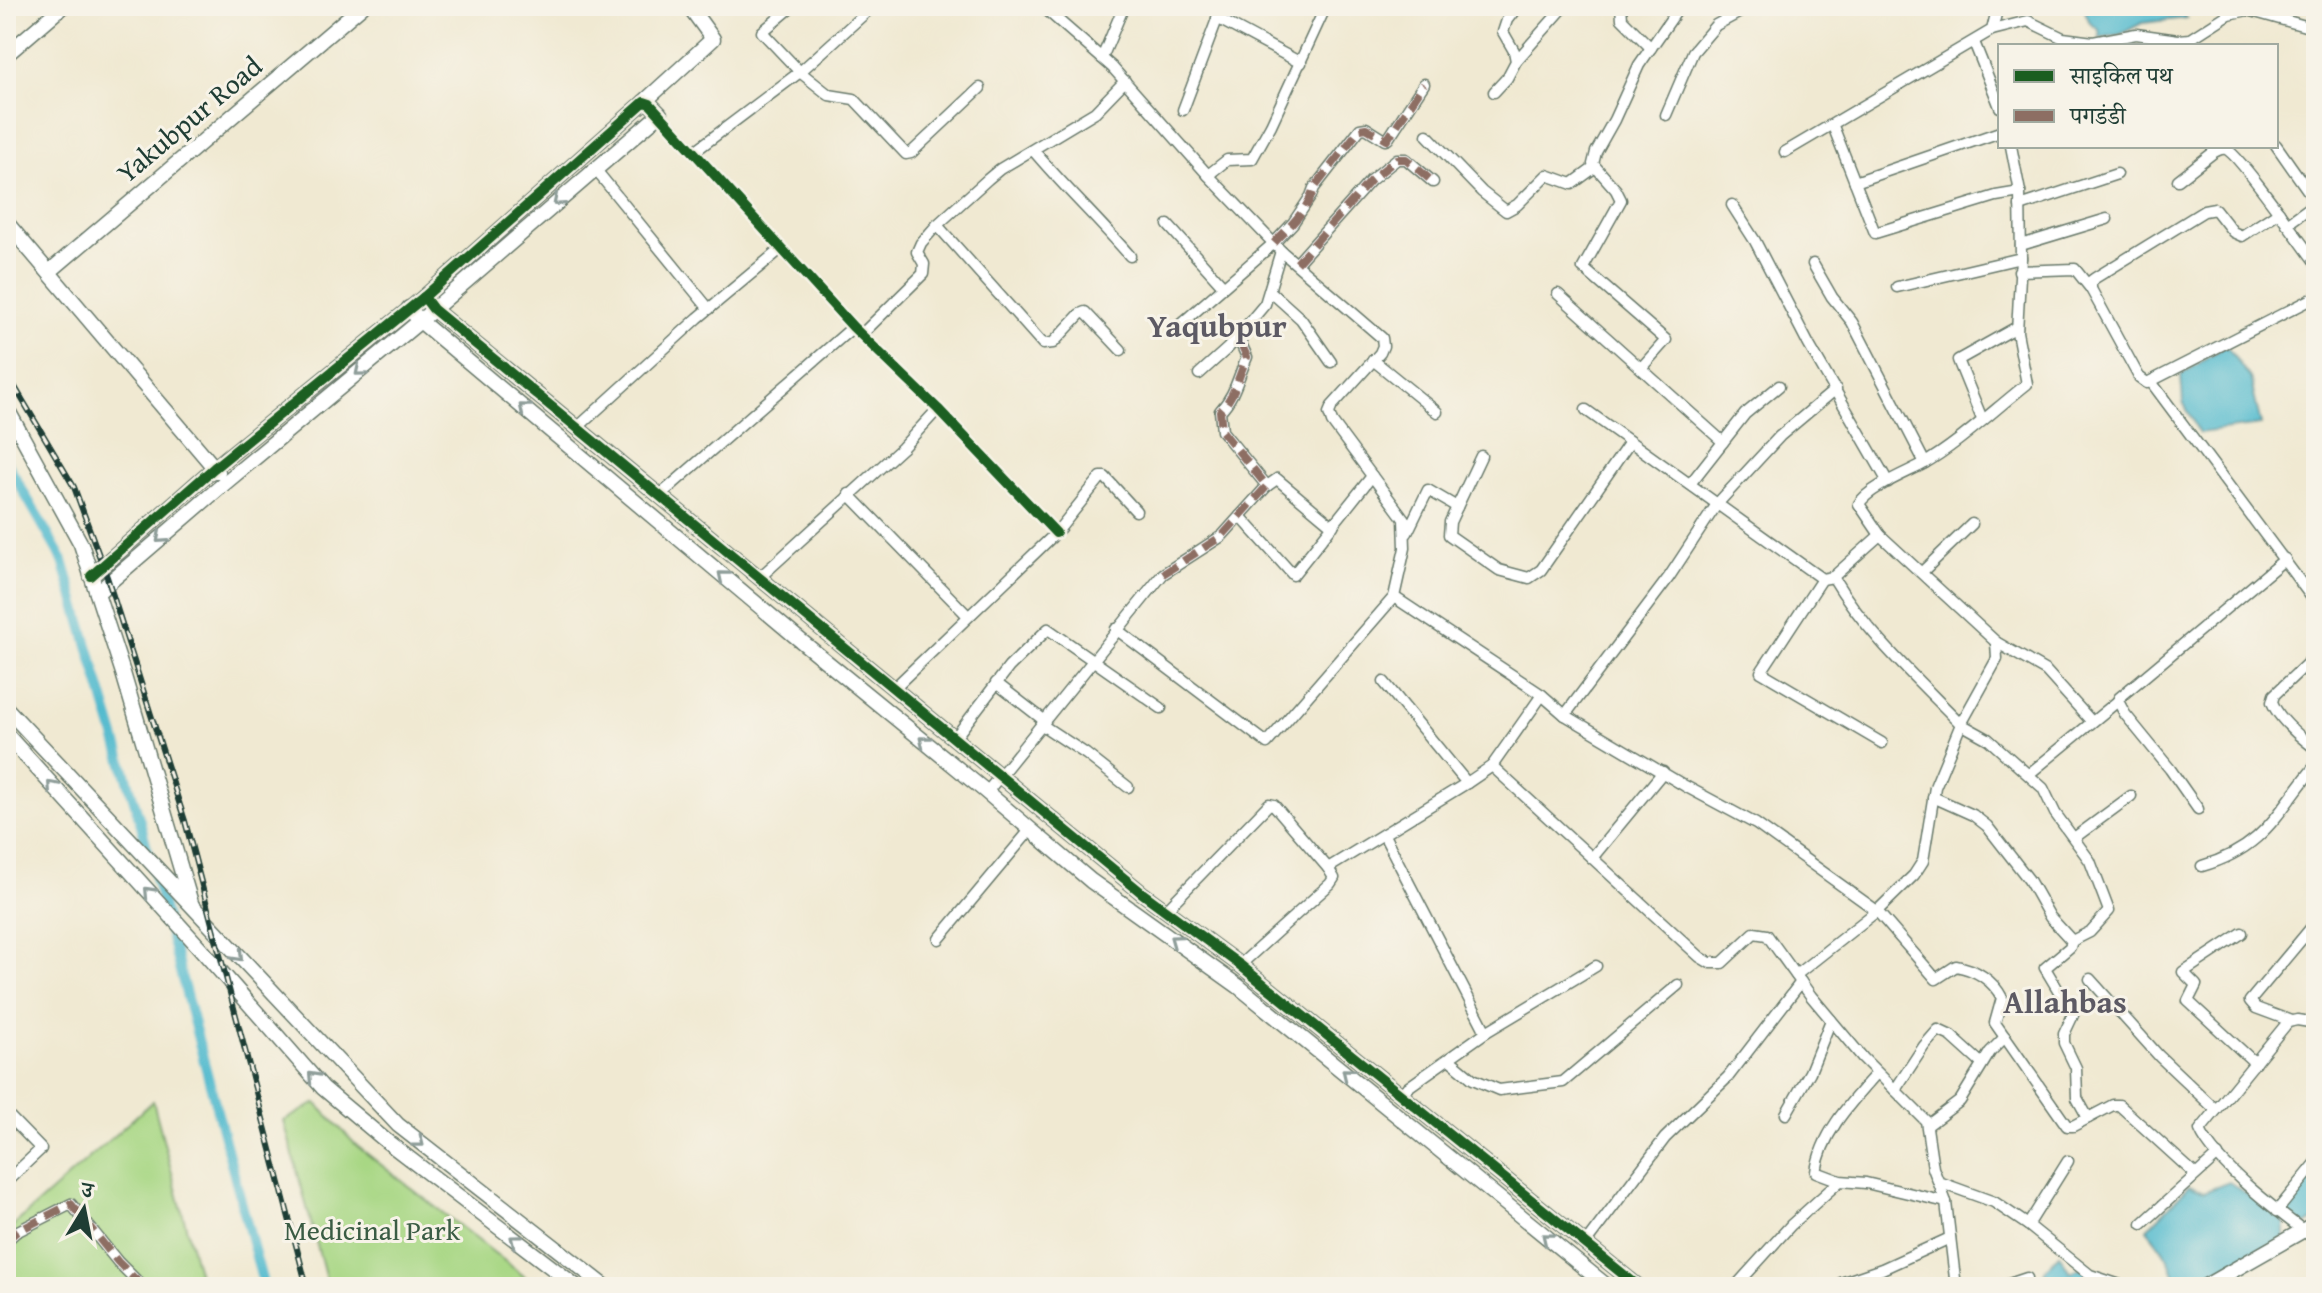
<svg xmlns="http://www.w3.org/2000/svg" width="2322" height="1293" font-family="'Gentium Book Plus','Noto Serif Devanagari',serif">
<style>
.green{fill:#a8d784;stroke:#648a5c;stroke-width:2}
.water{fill:#51bace;stroke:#387c81;stroke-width:2}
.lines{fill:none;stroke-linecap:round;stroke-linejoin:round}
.canal{stroke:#51bace;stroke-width:10}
.street-casing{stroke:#68796b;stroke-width:13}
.secondary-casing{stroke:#68796b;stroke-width:17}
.street{stroke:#fff;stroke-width:10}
.secondary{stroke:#fff;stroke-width:14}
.rail-casing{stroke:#1f3d34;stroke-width:6}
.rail{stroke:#f7f3e8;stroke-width:3;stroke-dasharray:9;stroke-linecap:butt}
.quiet{stroke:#8d6e63;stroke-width:8;stroke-dasharray:16 8;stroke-linecap:butt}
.cycleway-casing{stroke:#f7f3e8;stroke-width:15}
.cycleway{stroke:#1b5e20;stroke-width:10}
.oneway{stroke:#8f9e9a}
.labels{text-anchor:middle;stroke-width:6;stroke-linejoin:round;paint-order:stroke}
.street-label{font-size:28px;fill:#1f3d34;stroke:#f7f3e8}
.park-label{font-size:28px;fill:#3a5c44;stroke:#f7f3e8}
.quarter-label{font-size:32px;font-weight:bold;fill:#5d5a64;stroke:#f7f3e8}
</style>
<rect width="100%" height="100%" fill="#f7f3e8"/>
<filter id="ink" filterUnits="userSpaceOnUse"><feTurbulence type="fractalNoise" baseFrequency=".0125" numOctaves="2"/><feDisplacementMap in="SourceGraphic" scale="16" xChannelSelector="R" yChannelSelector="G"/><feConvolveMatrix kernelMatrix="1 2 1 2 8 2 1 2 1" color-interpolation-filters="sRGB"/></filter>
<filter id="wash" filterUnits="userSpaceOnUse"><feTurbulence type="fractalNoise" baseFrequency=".006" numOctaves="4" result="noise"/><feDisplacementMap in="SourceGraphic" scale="32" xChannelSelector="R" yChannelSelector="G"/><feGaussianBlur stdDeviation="1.8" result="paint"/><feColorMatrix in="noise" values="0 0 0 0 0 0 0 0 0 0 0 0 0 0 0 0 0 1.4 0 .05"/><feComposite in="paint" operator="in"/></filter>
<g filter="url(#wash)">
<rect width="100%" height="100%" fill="#f0e9d2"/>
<!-- green -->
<g class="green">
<path d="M153,1101L202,1287H6V1232Z"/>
<path d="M316,1103L357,1146L538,1287H328L284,1121Z"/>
</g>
<!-- water -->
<g class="water">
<path d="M2087,6H2179L2187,18L2142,23L2121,34L2100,38L2099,30L2090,23L2085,11Z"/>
<path d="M2226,346L2250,378L2261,425L2199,433L2183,402L2181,375Z"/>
<path d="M2316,1174V1219L2303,1226L2283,1209Z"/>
<path d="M2229,1182L2270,1209L2285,1224V1237L2195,1287H2177C2174,1264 2162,1247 2147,1229L2189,1186L2204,1192Z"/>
<path d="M2059,1254L2070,1272L2082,1267L2114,1287H2038L2046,1269Z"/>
</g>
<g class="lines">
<!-- canal -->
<path class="canal" d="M6,461L63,561L140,821L264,1287"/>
</g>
</g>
<g filter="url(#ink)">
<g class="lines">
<!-- street casing -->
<g class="street-casing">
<g id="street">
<path d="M793,6L762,32L800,72L829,95L854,99L906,154L911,153L980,88"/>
<path d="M1042,6L1112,67L1208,175L1281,251L1382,338L1383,346L1380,353L1332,406L1329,413L1332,422L1404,519L1405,548L1394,597L1267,743L1116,629"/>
<path d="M1621,6L1622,19L1651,48"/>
<path d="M1217,18L1301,63"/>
<path d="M1992,30L2028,21L2063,38L2093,42L2136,34L2178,40L2190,39L2229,14L2248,10L2316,29"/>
<path d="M1974,42L2000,107"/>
<path d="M1102,58L1124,6"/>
<path d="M1516,61L1565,6"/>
<path d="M1494,92L1507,78L1516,61L1514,51L1503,32L1507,20L1518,6"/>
<path d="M1183,110L1222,6"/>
<path d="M660,114L853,327L938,409L1056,533"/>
<path d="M1666,115L1693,52L1716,25L1751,6"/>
<path d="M1833,126L1875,233L1996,196L2020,192"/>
<path d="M1427,135L1482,192L1506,211L1517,205L1547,175L1572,184L1594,168"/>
<path d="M2276,145L2316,202"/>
<path d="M2011,146L2020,192L2021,258L2017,332L2027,384C1995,409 1957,445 1923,464C1906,473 1868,488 1859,504L1880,535L1996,642L2046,671L2091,721"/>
<path d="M1033,150C1064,187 1098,219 1130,256"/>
<path d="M695,151L800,72L873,6"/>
<path d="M1785,152L1992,30L1996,14L1990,6"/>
<path d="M595,169L709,309"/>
<path d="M1208,175L1227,160L1252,159L1271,125L1326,6"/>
<path d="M2178,180L2214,152C2219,150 2221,148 2226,149C2239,154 2303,246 2316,263"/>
<path d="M1855,182L2000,132"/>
<path d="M1732,205L1755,241L1809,345L1888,482"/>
<path d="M2020,206L2117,174"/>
<path d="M2279,212L2242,236L2233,232L2215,209L2204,211L2095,278L2091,281V289L2139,377L2147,383L2316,297"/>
<path d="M2287,224L2316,203"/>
<path d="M937,225L1043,344L1053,343L1080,314L1085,312L1121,350"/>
<path d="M1168,225L1223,286"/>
<path d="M2021,245L2107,219"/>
<path d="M1297,263L1371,180L1397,159H1406L1433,182"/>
<path d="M1813,264L1832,297L1852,322L1925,463"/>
<path d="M2019,271L2075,269L2091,289"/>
<path d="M1897,287L2021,258"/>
<path d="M1270,291L1301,319L1331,362"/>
<path d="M1558,294L1723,442"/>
<path d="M1181,324L1274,243L1293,223L1311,196L1314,188L1360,129L1366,128L1385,140L1388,139L1424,84"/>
<path d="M861,335L923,274L924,264L917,252L921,243L937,225L988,179L1000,169L1095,112L1125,81"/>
<path d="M1373,360L1437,412"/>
<path d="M1642,367L1666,340L1583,268L1621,200L1616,190L1593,164L1596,152L1614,120L1639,65L1680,6"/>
<path d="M1199,374L1228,348L1265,304L1281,251"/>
<path d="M2152,383L2316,603"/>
<path d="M1586,410L1822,579L1833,577C1866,633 1916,678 1961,724L1935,787L1923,861L1914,875L1877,911L1796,975"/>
<path d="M1982,419L1958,360L2017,327"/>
<path d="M577,428L698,318L782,248"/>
<path d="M1481,456L1450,522L1449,535L1499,570L1529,578L1541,570L1630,442"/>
<path d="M1690,484L1745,414L1779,386"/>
<path d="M1267,486L1277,479L1333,526"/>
<path d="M849,494L968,616"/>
<path d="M659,496L853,327"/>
<path d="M1240,516L1293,575L1372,476"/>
<path d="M1407,533L1428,490L1457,507"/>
<path d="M1922,572L1972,524"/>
<path d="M1833,577L1880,535"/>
<path d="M758,579L902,448L938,409"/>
<path d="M1822,579L1761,672L1882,743"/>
<path d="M1394,597L1542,695L1565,715L1685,786L1756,824L1877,911L1936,979L1956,966C1975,969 1993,980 2002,998L1995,1023L2067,1126H2073L2113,1105H2119L2195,1174"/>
<path d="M1996,642L1997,659L1961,724L1988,739L2043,788L2055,813L2090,861L2109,911L2090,932L2072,941"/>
<path d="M2316,655L2274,695L2272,702C2279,720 2300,737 2316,749"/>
<path d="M996,683L1045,721"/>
<path d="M893,689L1056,533L1101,477H1105L1136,511"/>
<path d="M1565,715L1669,577L1717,504L1780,436L1836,389"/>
<path d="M1042,725L1086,754L1128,787"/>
<path d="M954,739L1009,667L1048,629L1161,708"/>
<path d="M1492,766L1542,695"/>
<path d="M2029,774L2118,701"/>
<path d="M1467,783L1492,766L1700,957L1710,963H1722L1754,933L1767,935L1811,996L1863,1058L1926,1121L1933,1168L1946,1202L1956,1287"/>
<path d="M987,792L1163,574L1222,536L1267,486L1222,431L1220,411C1235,396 1238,377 1247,357L1238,337"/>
<path d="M1933,797L1973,815L1987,826L2029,880L2050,917L2072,941L2070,947L2045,968L2073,1015L2064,1034V1043L2076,1068L2077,1098L2088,1118"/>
<path d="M2198,809L2170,769L2125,714L2118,701L2119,698L2285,559"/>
<path d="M1384,835L1486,1032"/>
<path d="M2074,838L2131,796"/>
<path d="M1592,858L1663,772"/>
<path d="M2202,866C2265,848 2277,812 2316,765"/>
<path d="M1165,911L1269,804L1274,805L1328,868"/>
<path d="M2242,933L2183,972L2196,985L2188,1001L2255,1063"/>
<path d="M939,939L1031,829"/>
<path d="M1240,965L1330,884L1334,878L1328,868L1467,783L1384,682"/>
<path d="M2090,979L2159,1056L2216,1110"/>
<path d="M2291,1021L2256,1008L2250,1001L2316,922"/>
<path d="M2316,1023L2297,1020L2288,1022L2200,1130C2215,1165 2285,1217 2316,1240"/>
<path d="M1449,1059L1473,1079L1499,1090L1563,1082L1678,985"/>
<path d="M1877,1073C1852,1101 1821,1133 1816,1172L1840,1181L1866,1183L1946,1202"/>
<path d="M1895,1090L1924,1046L1938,1030L1951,1036L1982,1064"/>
<path d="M1400,1093L1486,1032L1596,966"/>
<path d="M6,1113L41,1149L6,1182"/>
<path d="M1786,1114L1810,1072L1831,1020"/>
<path d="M1928,1125L1960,1101L1990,1052L2005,1037"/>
<path d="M1939,1182L1994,1202L2028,1225L2090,1275L2126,1287"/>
<path d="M2277,1211L2316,1163"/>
<path d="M2142,1224L2218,1155"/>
<path d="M2028,1225L2068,1161"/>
<path d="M6,1241L16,1232L71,1204L118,1262L143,1287"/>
<path d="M1585,1244L1665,1138L1728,1077L1801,982"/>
<path d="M1841,1283L1882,1269L1950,1238"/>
<path d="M1735,1287L1791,1225L1840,1181"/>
<path d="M2000,1287L2027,1278"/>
</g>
</g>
<!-- secondary casing -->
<g class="secondary-casing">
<g id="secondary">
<path d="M6,55L63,6"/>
<path d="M644,102L713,39L689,6"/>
<path d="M6,222L218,472"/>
<path d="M49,272L362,6"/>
<path d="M424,297L433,309L1142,893L1240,965L1639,1287"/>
<path d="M409,308L420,321L795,636L984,790L1091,881L1238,986L1608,1287"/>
<path d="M6,407L81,544L123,673L191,903"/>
<path d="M91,576L214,468L424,297L644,102L650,104L660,114L420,321L226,482L97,593"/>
<path d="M6,708L398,1125L606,1287"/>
<path d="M6,734L200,948L323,1088L385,1140L577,1287"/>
<path d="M2204,1287L2316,1223"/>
</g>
</g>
<!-- street -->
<use href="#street" class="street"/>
<!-- secondary -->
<use href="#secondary" class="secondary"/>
<!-- rail casing -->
<g class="rail-casing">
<path id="rail" d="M6,372L74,487L107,577L185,821L307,1287"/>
</g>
<!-- rail -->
<use href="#rail" class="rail"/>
<!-- quiet -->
<g class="quiet">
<path d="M1274,243C1288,228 1309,209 1314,188L1360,129L1366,128L1387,140L1424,84"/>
<path d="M1297,263L1371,180L1397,159H1406L1433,182"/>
<path d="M1163,574L1222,536L1267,486L1222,431L1220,411C1235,396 1238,377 1247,357L1238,337"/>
<path d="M6,1241L16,1232L71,1204L118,1262L143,1287"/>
</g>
<!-- cycleway casing -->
<g class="cycleway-casing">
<g id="cycleway">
<path d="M424,297L433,309L1142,893L1240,965L1639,1287"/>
<path d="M91,576L214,468L424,297L644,102L650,104L853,327L938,409L1056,533"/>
</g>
</g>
<!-- cycleway -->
<use href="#cycleway" class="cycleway"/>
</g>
<!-- one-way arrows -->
<defs><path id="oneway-chevron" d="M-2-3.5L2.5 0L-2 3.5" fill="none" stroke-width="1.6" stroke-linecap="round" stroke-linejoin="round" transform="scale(2)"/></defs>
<g class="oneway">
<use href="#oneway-chevron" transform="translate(558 201) rotate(139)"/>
<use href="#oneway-chevron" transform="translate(360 371) rotate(140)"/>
<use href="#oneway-chevron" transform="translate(524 408) rotate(-140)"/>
<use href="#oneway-chevron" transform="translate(161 538) rotate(139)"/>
<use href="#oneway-chevron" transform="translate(723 576) rotate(-140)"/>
<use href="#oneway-chevron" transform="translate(924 741) rotate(-141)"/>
<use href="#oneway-chevron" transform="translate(52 786) rotate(-132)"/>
<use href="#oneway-chevron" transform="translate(149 892) rotate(-133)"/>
<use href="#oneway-chevron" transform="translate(1175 940) rotate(-144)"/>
<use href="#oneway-chevron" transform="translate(238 956) rotate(47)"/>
<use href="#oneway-chevron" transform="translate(1347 1073) rotate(-141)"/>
<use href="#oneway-chevron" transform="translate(313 1077) rotate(-133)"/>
<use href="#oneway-chevron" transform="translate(419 1142) rotate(38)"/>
<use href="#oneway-chevron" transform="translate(1547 1238) rotate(-141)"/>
<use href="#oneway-chevron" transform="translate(515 1240) rotate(-143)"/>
</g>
</g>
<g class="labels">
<!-- street labels -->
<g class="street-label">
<text transform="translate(189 119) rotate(-40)" y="10">Yakubpur Road</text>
</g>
<!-- park labels -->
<g class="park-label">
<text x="372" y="1240">Medicinal Park</text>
</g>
<!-- quarter labels -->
<g class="quarter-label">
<text x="1217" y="337">Yaqubpur</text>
<text x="2065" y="1013">Allahbas</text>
</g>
</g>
<!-- margin -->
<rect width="2322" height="1293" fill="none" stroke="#f7f3e8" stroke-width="32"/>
<!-- legend -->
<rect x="1998" y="44" width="280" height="104" fill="#f7f3e8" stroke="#a1aaa0" stroke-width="2"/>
<rect x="2014" y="70" width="40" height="12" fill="#1b5e20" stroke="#a1aaa0" stroke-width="2"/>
<text x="2070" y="84" font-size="24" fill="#1f3d34">साइकिल पथ</text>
<rect x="2014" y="110" width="40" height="12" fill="#8d6e63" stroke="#a1aaa0" stroke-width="2"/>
<text x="2070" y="124" font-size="24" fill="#1f3d34">पगडंडी</text>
<!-- north arrow -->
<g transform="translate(84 1209) rotate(10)" stroke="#f7f3e8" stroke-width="6" paint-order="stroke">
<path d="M0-6L14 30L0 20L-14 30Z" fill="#1f3d34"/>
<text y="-12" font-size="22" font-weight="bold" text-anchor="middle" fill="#1f3d34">उ</text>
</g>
</svg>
